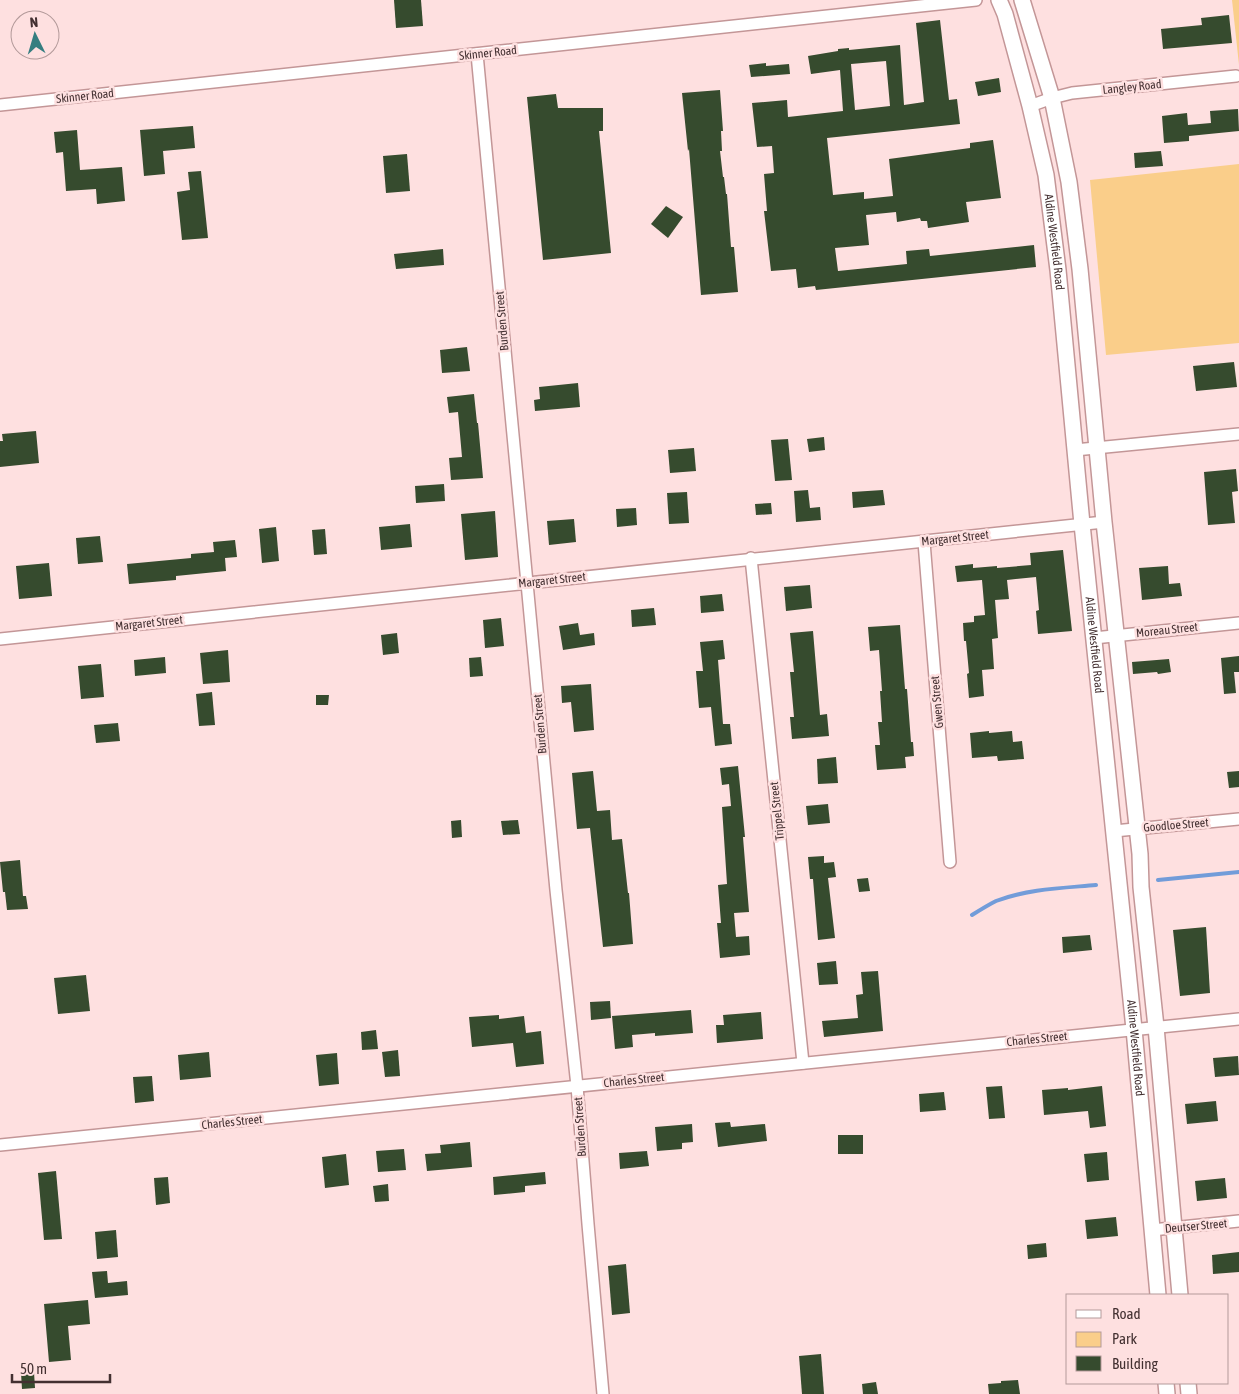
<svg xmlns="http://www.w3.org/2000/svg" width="1239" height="1394" font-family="'Asap Condensed',sans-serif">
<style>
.green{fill:#face8a}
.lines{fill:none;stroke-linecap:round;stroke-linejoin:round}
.stream{stroke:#729cd9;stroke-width:4}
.building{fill:#364b2e;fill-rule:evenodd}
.street-casing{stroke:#c39697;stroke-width:14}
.secondary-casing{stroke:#c39697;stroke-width:18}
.street{stroke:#fff;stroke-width:11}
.secondary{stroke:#fff;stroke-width:15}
.labels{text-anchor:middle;stroke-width:5;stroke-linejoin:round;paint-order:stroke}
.street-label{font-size:12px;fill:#433031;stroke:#fee0e0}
</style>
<rect width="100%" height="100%" fill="#fee0e0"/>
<!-- green -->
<g class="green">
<path d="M1232,0H1239V65Z"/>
<path d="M1239,164V343L1106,355L1090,180Z"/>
</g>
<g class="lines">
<!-- stream -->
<g class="stream">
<path d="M1158,880L1239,872"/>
<path d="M972,915C980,910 988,905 996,901C1027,889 1063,888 1096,885"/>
</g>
</g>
<!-- building -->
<g class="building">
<path d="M394,0H421L423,26L396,28Z"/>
<path d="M1229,15L1232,43L1163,49L1161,29L1202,25L1201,18Z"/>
<path d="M940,20L949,100L957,99L960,124L827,138L833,195L864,192V199L893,196L889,159L970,148V143L993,140L1001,198L966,202L969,222L928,228L927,221H921L920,218L897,222L896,212L866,215L869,245L835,248L838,271L907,264L906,251L929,249L930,256L1034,245L1036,267L816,290L815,286L798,288L796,269L771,271L764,211H767L764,174L774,173L772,146L757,147L752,103L787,100L788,117L843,111L840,70L811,74L808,56L838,51V49L849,48V50L900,45L904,105L924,102L916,23ZM886,61L890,106L855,110L851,64Z"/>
<path d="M766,63V66L789,64L790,74L751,77L749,65Z"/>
<path d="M999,78L1001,92L978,96L975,82Z"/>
<path d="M720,90L723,131H721L722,151H720L723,177H724L726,194H727L731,247H734L738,292L701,295L689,149L688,151L682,93Z"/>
<path d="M556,94L558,108H603V131H599L611,253L543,260L527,97Z"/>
<path d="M1238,109L1239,131L1189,136V141L1164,143L1162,116L1187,113L1188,125L1211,123L1210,111Z"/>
<path d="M193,126L195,148L163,151L165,174L144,176L140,130Z"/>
<path d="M77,130L80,170L122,167L125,201L97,204L96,189L66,191L63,152L56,153L54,132Z"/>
<path d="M1161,151L1163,166L1135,168L1134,153Z"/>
<path d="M407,154L410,191L386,193L383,156Z"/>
<path d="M201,171L208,238L182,240L177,192L190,190L188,172Z"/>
<path d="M666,206L683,217L668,238L651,224Z"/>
<path d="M443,249L444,265L396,269L394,254Z"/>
<path d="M467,347L470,371L442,373L440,350Z"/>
<path d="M1234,362L1237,387L1196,391L1193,366Z"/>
<path d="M578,383L580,407L535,411L534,400L540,399L539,387Z"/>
<path d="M474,394L477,423H478L483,478L451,480L449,458L462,457L458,412L449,413L447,397Z"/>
<path d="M36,431L39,463L0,467V441H3L2,434Z"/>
<path d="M824,437L825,450L809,452L807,439Z"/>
<path d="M788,439L792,480L775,481L771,440Z"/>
<path d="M694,448L696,471L670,473L668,450Z"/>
<path d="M1236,469L1238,491L1232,492L1235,523L1208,525L1204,472Z"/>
<path d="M444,484L445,501L416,503L415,486Z"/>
<path d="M808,490L810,508L820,507L821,520L796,522L794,491Z"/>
<path d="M883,490L885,505L853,508L852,492Z"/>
<path d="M687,492L689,523L669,524L667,493Z"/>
<path d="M771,503L772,514L756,515L755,504Z"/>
<path d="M636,508L637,525L617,527L616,509Z"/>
<path d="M495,511L498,557L465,560L461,514Z"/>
<path d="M574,519L576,542L549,545L547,521Z"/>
<path d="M410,524L412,547L381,550L379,527Z"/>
<path d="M276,527L279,561L262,563L259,529Z"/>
<path d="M325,529L327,554L314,555L312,530Z"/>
<path d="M100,536L103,562L78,564L76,538Z"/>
<path d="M235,540L237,557L225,558L226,571L176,576V580L129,584L127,564L191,558V554L214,552L213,542Z"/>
<path d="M1063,550L1072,631L1038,634L1036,611L1039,610L1036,577L1007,580L1009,599L995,600L998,638L992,639L994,669L982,670L984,696L969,698L967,674L969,673L966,641H964L963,623L974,622V616L985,615L982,580L957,582L955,566L973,564V568L997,566V568L1031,565L1030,553Z"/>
<path d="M49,563L52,596L19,599L16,566Z"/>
<path d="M1168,566L1169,584L1180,583L1182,596L1142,600L1139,568Z"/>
<path d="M810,585L812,608L786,611L784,587Z"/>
<path d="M722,594L724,611L701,613L700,596Z"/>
<path d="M654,608L656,625L632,627L631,610Z"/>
<path d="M501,618L504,646L485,648L483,620Z"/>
<path d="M578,623L580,635L594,633L595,645L563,650L559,626Z"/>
<path d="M900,625L905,689H907L911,742H913L914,756L905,757L906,768L877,770L875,745H880L878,722H882L880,691H882L879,650L870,651L868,627Z"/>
<path d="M813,631L820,715L827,714L829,736L792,739L790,717H794L790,672H794L790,633Z"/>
<path d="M397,633L399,653L383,655L381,635Z"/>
<path d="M723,640L725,659L718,660L723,724H730L732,744L715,746L711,707L699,708L696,671H703L700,642Z"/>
<path d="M228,650L230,682L203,684L200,653Z"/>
<path d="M1239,656V672H1234L1236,693L1224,694L1221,658Z"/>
<path d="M165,657L166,673L135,676L134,660Z"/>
<path d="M481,657L483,676L470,677L469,658Z"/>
<path d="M1169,659L1171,672L1158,674L1157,672L1133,674L1132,662Z"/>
<path d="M101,664L104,697L81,699L78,666Z"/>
<path d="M591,684L594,730L574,732L571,702L562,703L561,686Z"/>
<path d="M212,692L215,725L199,726L196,694Z"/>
<path d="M316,695H329L328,705H316Z"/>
<path d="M118,723L120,741L96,743L94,725Z"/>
<path d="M989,731V733L1012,731L1013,742L1022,741L1024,759L998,761L997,756L972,758L970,733Z"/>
<path d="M836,757L838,783L818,784L817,759Z"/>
<path d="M738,766L745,837H743L749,912L734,913L736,937L749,936L750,955L720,958L717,923H721L718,885L727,884L722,807L731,806L729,784L722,785L720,768Z"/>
<path d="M593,771L597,811L610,810L612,840L622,839L628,893H629L633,944L603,947L590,828L577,829L572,773Z"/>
<path d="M1239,771V787L1229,788L1227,772Z"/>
<path d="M828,804L830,823L808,825L806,806Z"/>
<path d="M461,820L462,837L452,838L451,821Z"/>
<path d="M518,820L520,834L503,835L501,821Z"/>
<path d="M824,856V863L834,862L836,877L828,878L835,938L818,940L813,879H810L808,857Z"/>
<path d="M20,860L23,896H26L28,909L7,910L5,892H3L0,862Z"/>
<path d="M868,878L870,891L859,892L857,879Z"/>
<path d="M1206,927L1210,993L1180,996L1173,930Z"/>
<path d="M1090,935L1092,950L1063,953L1062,937Z"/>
<path d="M836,961L838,984L819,985L817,963Z"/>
<path d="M878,971L883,1031L824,1037L822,1021L858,1018L856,995L863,994L861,972Z"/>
<path d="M86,975L90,1011L58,1014L54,978Z"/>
<path d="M610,1001L611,1018L591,1020L590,1002Z"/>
<path d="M691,1010L693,1033L655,1036V1033L632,1035L633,1047L615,1049L612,1016Z"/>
<path d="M761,1012L763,1039L717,1043L716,1025H724L723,1015Z"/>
<path d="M499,1015V1019L524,1016L526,1033L541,1031L544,1064L516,1067L513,1043L472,1047L469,1017Z"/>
<path d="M376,1030L378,1049L362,1050L361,1032Z"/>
<path d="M398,1050L400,1076L385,1077L382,1052Z"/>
<path d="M209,1052L211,1077L180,1080L178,1055Z"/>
<path d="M337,1053L339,1084L319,1086L316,1055Z"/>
<path d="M1238,1056L1239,1075L1215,1077L1213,1058Z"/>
<path d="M152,1076L154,1101L135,1103L133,1077Z"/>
<path d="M1002,1086L1005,1118L989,1119L986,1087Z"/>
<path d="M1102,1086L1106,1126L1090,1128L1088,1111L1044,1115L1042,1090L1068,1088V1090Z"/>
<path d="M944,1092L946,1110L920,1112L919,1094Z"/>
<path d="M1216,1101L1218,1121L1187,1124L1185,1104Z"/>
<path d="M730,1122L731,1127L765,1124L767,1141L718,1147L715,1123Z"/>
<path d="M692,1124L693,1142L682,1143V1149L657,1151L655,1127Z"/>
<rect x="838" y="1135" width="25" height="19"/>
<path d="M470,1142L472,1167L427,1171L425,1154L441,1153L440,1145Z"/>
<path d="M404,1149L406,1170L378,1172L376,1151Z"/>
<path d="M647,1151L649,1166L620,1169L619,1153Z"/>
<path d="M1107,1152L1109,1180L1087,1182L1084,1154Z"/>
<path d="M346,1154L349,1185L325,1188L322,1157Z"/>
<path d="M56,1171L62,1239L44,1240L38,1173Z"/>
<path d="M545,1172L546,1184L525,1186V1192L494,1195L493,1177Z"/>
<path d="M168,1177L170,1203L156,1205L154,1178Z"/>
<path d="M1225,1178L1227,1198L1197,1201L1195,1181Z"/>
<path d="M388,1184L389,1201L375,1202L373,1186Z"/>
<path d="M1116,1217L1118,1236L1087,1239L1085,1220Z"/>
<path d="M116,1230L118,1257L97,1259L95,1232Z"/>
<path d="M1046,1243L1047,1257L1028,1259L1027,1245Z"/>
<path d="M1239,1252V1272L1213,1274L1212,1255Z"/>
<path d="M626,1264L630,1313L612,1315L608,1266Z"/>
<path d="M107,1271L108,1283L127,1281L128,1295L95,1298L92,1272Z"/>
<path d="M88,1300L90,1324L68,1326L71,1360L49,1362L44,1304Z"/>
<path d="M821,1354L824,1394H802L799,1356Z"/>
<path d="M34,1372L35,1388L22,1389L21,1373Z"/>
<path d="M1018,1380L1020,1394H989L988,1384L1001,1383V1381Z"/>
<path d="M876,1382L878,1394H863L862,1384Z"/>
</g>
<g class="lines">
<!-- street casing -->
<g class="street-casing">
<g id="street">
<path d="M477,54L556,890L577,1086L588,1224L603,1394"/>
<path d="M0,105L976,0"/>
<path d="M1030,106L1052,98L1072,93L1236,76"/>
<path d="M1075,450L1239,434"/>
<path d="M924,542L950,862"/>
<path d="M751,558L803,1063"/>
<path d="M1094,638L1239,623"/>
<path d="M0,639L1104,522"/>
<path d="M1114,831L1239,819"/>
<path d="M0,1145L1239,1019"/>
<path d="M1152,1230L1239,1221"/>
</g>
</g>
<!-- secondary casing -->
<g class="secondary-casing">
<g id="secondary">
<path id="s1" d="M999,0L1005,14L1030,106L1046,175L1058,270L1082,524L1134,1029L1158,1295"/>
<path d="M1022,0L1052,98L1069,182L1080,269L1104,522L1140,854L1141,887L1156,1027L1180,1295"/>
<path d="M1166,1383L1167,1394"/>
<path d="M1188,1383L1189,1394"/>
</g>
</g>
<!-- street -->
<use href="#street" class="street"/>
<!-- secondary -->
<use href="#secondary" class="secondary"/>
</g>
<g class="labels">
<!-- street labels -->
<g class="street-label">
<text transform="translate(488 53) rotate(-6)" y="4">Skinner Road</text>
<text transform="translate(1132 87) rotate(-6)" y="4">Langley Road</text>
<text transform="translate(85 96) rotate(-6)" y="4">Skinner Road</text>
<text dy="4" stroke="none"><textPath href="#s1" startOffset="249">Aldine Westfield Road</textPath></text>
<text transform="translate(502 321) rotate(-95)" y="4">Burden Street</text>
<text transform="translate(955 538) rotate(-6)" y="4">Margaret Street</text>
<text transform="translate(552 580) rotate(-6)" y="4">Margaret Street</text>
<text transform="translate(149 623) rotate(-6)" y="4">Margaret Street</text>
<text transform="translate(1167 630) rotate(-6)" y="4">Moreau Street</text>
<text dy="4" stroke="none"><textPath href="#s1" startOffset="654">Aldine Westfield Road</textPath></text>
<text transform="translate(937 702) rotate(-95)" y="4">Gwen Street</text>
<text transform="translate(540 724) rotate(-95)" y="4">Burden Street</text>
<text transform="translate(777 811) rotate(-96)" y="4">Trippel Street</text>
<text transform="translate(1176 825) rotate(-5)" y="4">Goodloe Street</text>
<text transform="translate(1037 1039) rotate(-6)" y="4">Charles Street</text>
<text dy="4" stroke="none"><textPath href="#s1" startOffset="1059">Aldine Westfield Road</textPath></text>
<text transform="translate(634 1080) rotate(-6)" y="4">Charles Street</text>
<text transform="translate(232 1122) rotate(-6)" y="4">Charles Street</text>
<text transform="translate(580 1127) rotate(-94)" y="4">Burden Street</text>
<text transform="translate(1196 1226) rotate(-5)" y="4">Deutser Street</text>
</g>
</g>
<!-- legend -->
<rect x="1066" y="1294" width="162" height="90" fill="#fee0e0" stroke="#b39a9a"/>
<rect x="1076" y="1310" width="25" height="8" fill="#ffffff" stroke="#b39a9a"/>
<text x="1112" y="1319" font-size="15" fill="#433031">Road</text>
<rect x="1076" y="1332" width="25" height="15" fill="#face8a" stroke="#b39a9a"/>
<text x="1112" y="1344" font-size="15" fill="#433031">Park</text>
<rect x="1076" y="1356" width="25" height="15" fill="#364b2e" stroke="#b39a9a"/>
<text x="1112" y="1369" font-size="15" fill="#433031">Building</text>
<!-- north arrow -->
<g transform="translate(35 35) rotate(355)"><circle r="24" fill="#fee0e0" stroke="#b39a9a"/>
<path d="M0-4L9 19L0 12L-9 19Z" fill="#357e80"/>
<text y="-8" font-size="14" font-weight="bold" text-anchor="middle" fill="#433031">N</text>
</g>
<!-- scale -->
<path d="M12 1374v8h98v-8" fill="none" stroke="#433031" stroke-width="2.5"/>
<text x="20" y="1374" font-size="15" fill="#433031" stroke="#fee0e0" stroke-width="4" paint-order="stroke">50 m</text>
</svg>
